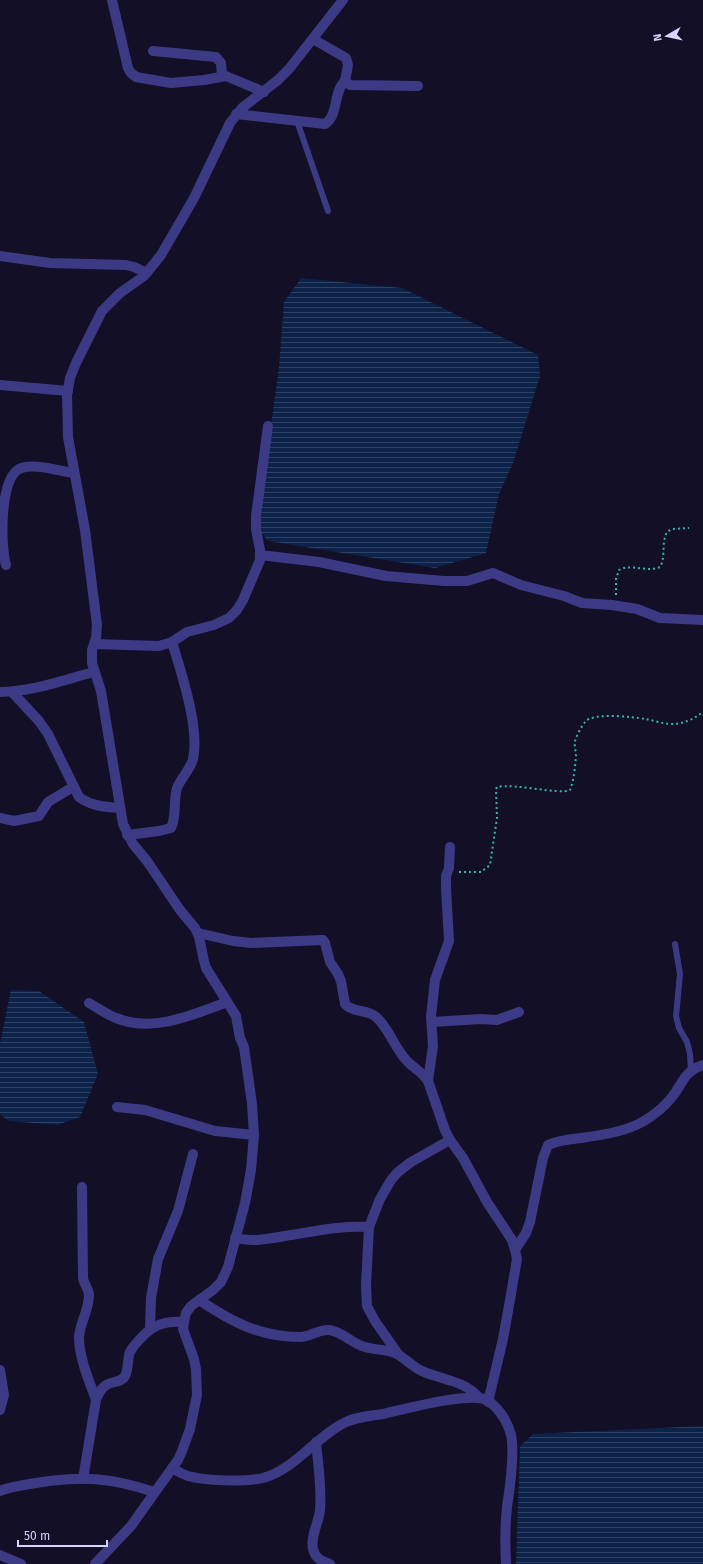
<svg xmlns="http://www.w3.org/2000/svg" width="703" height="1564" font-family="'Fira Sans',sans-serif">
<style>
.water{fill:url(#water-rules)}
.lines{fill:none;stroke-linecap:round;stroke-linejoin:round}
.path{stroke:#2fb8b0;stroke-width:2;stroke-dasharray:2 3;stroke-linecap:butt}
.service{stroke:#3d3a85;stroke-width:6}
.minor{stroke:#3d3a85;stroke-width:10}
.tertiary{stroke:#3d3a85;stroke-width:10}
</style>
<defs>
<pattern id="water-rules" width="6" height="5" patternUnits="userSpaceOnUse"><rect width="6" height="5" fill="#0c2248"/><path d="M0 2.5h6" fill="none" stroke="#2f4163"/></pattern>
</defs>
<rect width="100%" height="100%" fill="#130f26"/>
<!-- water -->
<g class="water">
<path d="M301,278L402,288L538,355L540,376L513,463L499,494L486,553L435,568L268,541L260,531V506L279,367L284,302Z"/>
<path d="M11,990L39,991L84,1022L98,1074L80,1117L57,1125L9,1121L0,1115V1044Z"/>
<path d="M703,1426V1564H516L520,1446L533,1434Z"/>
</g>
<g class="lines">
<!-- path -->
<g class="path">
<path d="M616,595V579L619,570C631,563 647,573 660,567C666,557 661,543 667,532L672,529L689,528"/>
<path d="M459,872H481L490,865L497,818L496,789L497,787C515,783 559,795 570,790C574,780 575,767 576,756C576,751 574,746 575,741C577,735 581,727 585,722C592,712 633,717 645,719C654,720 662,724 672,724C683,724 694,719 703,712"/>
</g>
<!-- service -->
<g class="service">
<path d="M297,121L328,211"/>
<path d="M675,944L680,974L676,1016L679,1028L687,1042L690,1054L691,1070"/>
</g>
<!-- minor -->
<g class="minor">
<path d="M112,0L128,68L131,73L136,77L171,83L204,80L226,76L264,92"/>
<path d="M313,39L346,58L348,65L345,81L350,85L418,86"/>
<path d="M153,51L216,57L221,63L222,76"/>
<path d="M236,114L325,124C339,115 333,91 345,81"/>
<path d="M0,256L50,263L126,265L134,267L147,273"/>
<path d="M0,385L68,391"/>
<path d="M260,555L319,562L386,576L444,581H467L493,573L521,585L564,596L582,603L612,605L637,609L660,618L703,620"/>
<path d="M6,565C0,543 0,480 19,469C32,462 59,471 73,473"/>
<path d="M94,644L159,646L172,642L187,632L214,625L229,618L237,610L243,600L260,560V550L256,529V516L268,426"/>
<path d="M0,692C32,692 63,680 94,672"/>
<path d="M12,692L39,721L48,734L79,797C91,806 105,807 120,808"/>
<path d="M0,818L14,821L39,816L48,802L73,787"/>
<path d="M127,835L159,831L171,828C177,815 173,801 177,788C181,778 190,770 193,759C200,728 181,672 172,642"/>
<path d="M198,933L233,941L251,943L323,940L325,943L330,962L338,974L341,981L345,1004C353,1013 367,1009 376,1017C389,1027 395,1051 410,1064C417,1070 423,1073 428,1081L445,1130L450,1140L463,1158L487,1202L512,1240L515,1250L517,1259L510,1300L503,1339L488,1402"/>
<path d="M89,1003C98,1008 106,1014 116,1018C152,1033 193,1015 227,1002"/>
<path d="M432,1022L481,1019L497,1020L519,1012"/>
<path d="M428,1081L433,1046L431,1016L435,980L449,941L446,888V876L449,868L450,847"/>
<path d="M117,1107L145,1110L215,1131L254,1135"/>
<path d="M82,1187L83,1278C84,1285 89,1289 89,1295C89,1310 80,1323 79,1337C79,1358 89,1380 96,1400"/>
<path d="M235,1238C252,1242 268,1239 285,1236C312,1232 341,1225 369,1227"/>
<path d="M515,1250L526,1233L530,1222L543,1158L548,1145C559,1140 570,1139 581,1138C602,1135 625,1132 644,1121C654,1115 665,1106 672,1097C684,1082 683,1072 703,1065"/>
<path d="M199,1300C232,1322 260,1337 300,1337C310,1337 319,1329 329,1330C342,1331 352,1344 365,1347C375,1350 387,1349 397,1354C406,1359 413,1367 422,1371C441,1380 465,1380 479,1398"/>
<path d="M150,1329L151,1298L158,1259L178,1211L193,1154"/>
<path d="M398,1354L375,1321L367,1306L366,1285L369,1227L380,1199L391,1180L398,1172L411,1162L450,1140"/>
<path d="M0,1370L4,1395L0,1410"/>
<path d="M316,1442C318,1464 322,1488 320,1510C319,1523 310,1536 313,1549C315,1558 321,1561 330,1564"/>
<path d="M172,1468C177,1471 182,1474 188,1476C205,1481 246,1482 263,1478C295,1469 314,1439 342,1424C354,1417 370,1416 383,1414C405,1409 465,1393 484,1399C497,1404 508,1422 511,1435C515,1453 510,1487 507,1507C505,1526 505,1545 506,1564"/>
<path d="M83,1479L96,1400C105,1375 119,1387 125,1376C129,1369 127,1359 130,1352C133,1346 138,1341 142,1337C154,1324 166,1321 184,1322"/>
<path d="M0,1491C11,1486 24,1485 36,1483C82,1476 110,1477 154,1492"/>
<path d="M0,1555L21,1564"/>
</g>
<!-- tertiary -->
<path class="tertiary" d="M95,1564L131,1526L178,1460L182,1451L190,1429L197,1395L196,1369L194,1359L183,1329L184,1322L186,1313L191,1306L213,1290L221,1282L228,1267L245,1203L251,1170L254,1135L252,1104L244,1047L240,1038L236,1016L206,968L204,961L199,937L195,928L180,910L147,861L133,844L123,824L101,691L92,663V650L96,638L97,625L85,530L68,437L67,395L70,378L76,363L102,311L120,293L144,276L161,255L194,198L230,123L242,108L278,80L289,69L343,0"/>
</g>
<!-- north arrow -->
<g transform="translate(667 36) rotate(261)" stroke="#130f26" stroke-width="3" paint-order="stroke">
<path d="M0-3L7 15L0 10L-7 15Z" fill="#d9d4ff"/>
<text y="-6" font-size="11" font-weight="bold" text-anchor="middle" fill="#d9d4ff">N</text>
</g>
<!-- scale -->
<path d="M18 1540v6h89v-6" fill="none" stroke="#d9d4ff" stroke-width="2"/>
<text x="24" y="1540" font-size="12" fill="#d9d4ff" stroke="#130f26" stroke-width="3" paint-order="stroke">50 m</text>
</svg>
